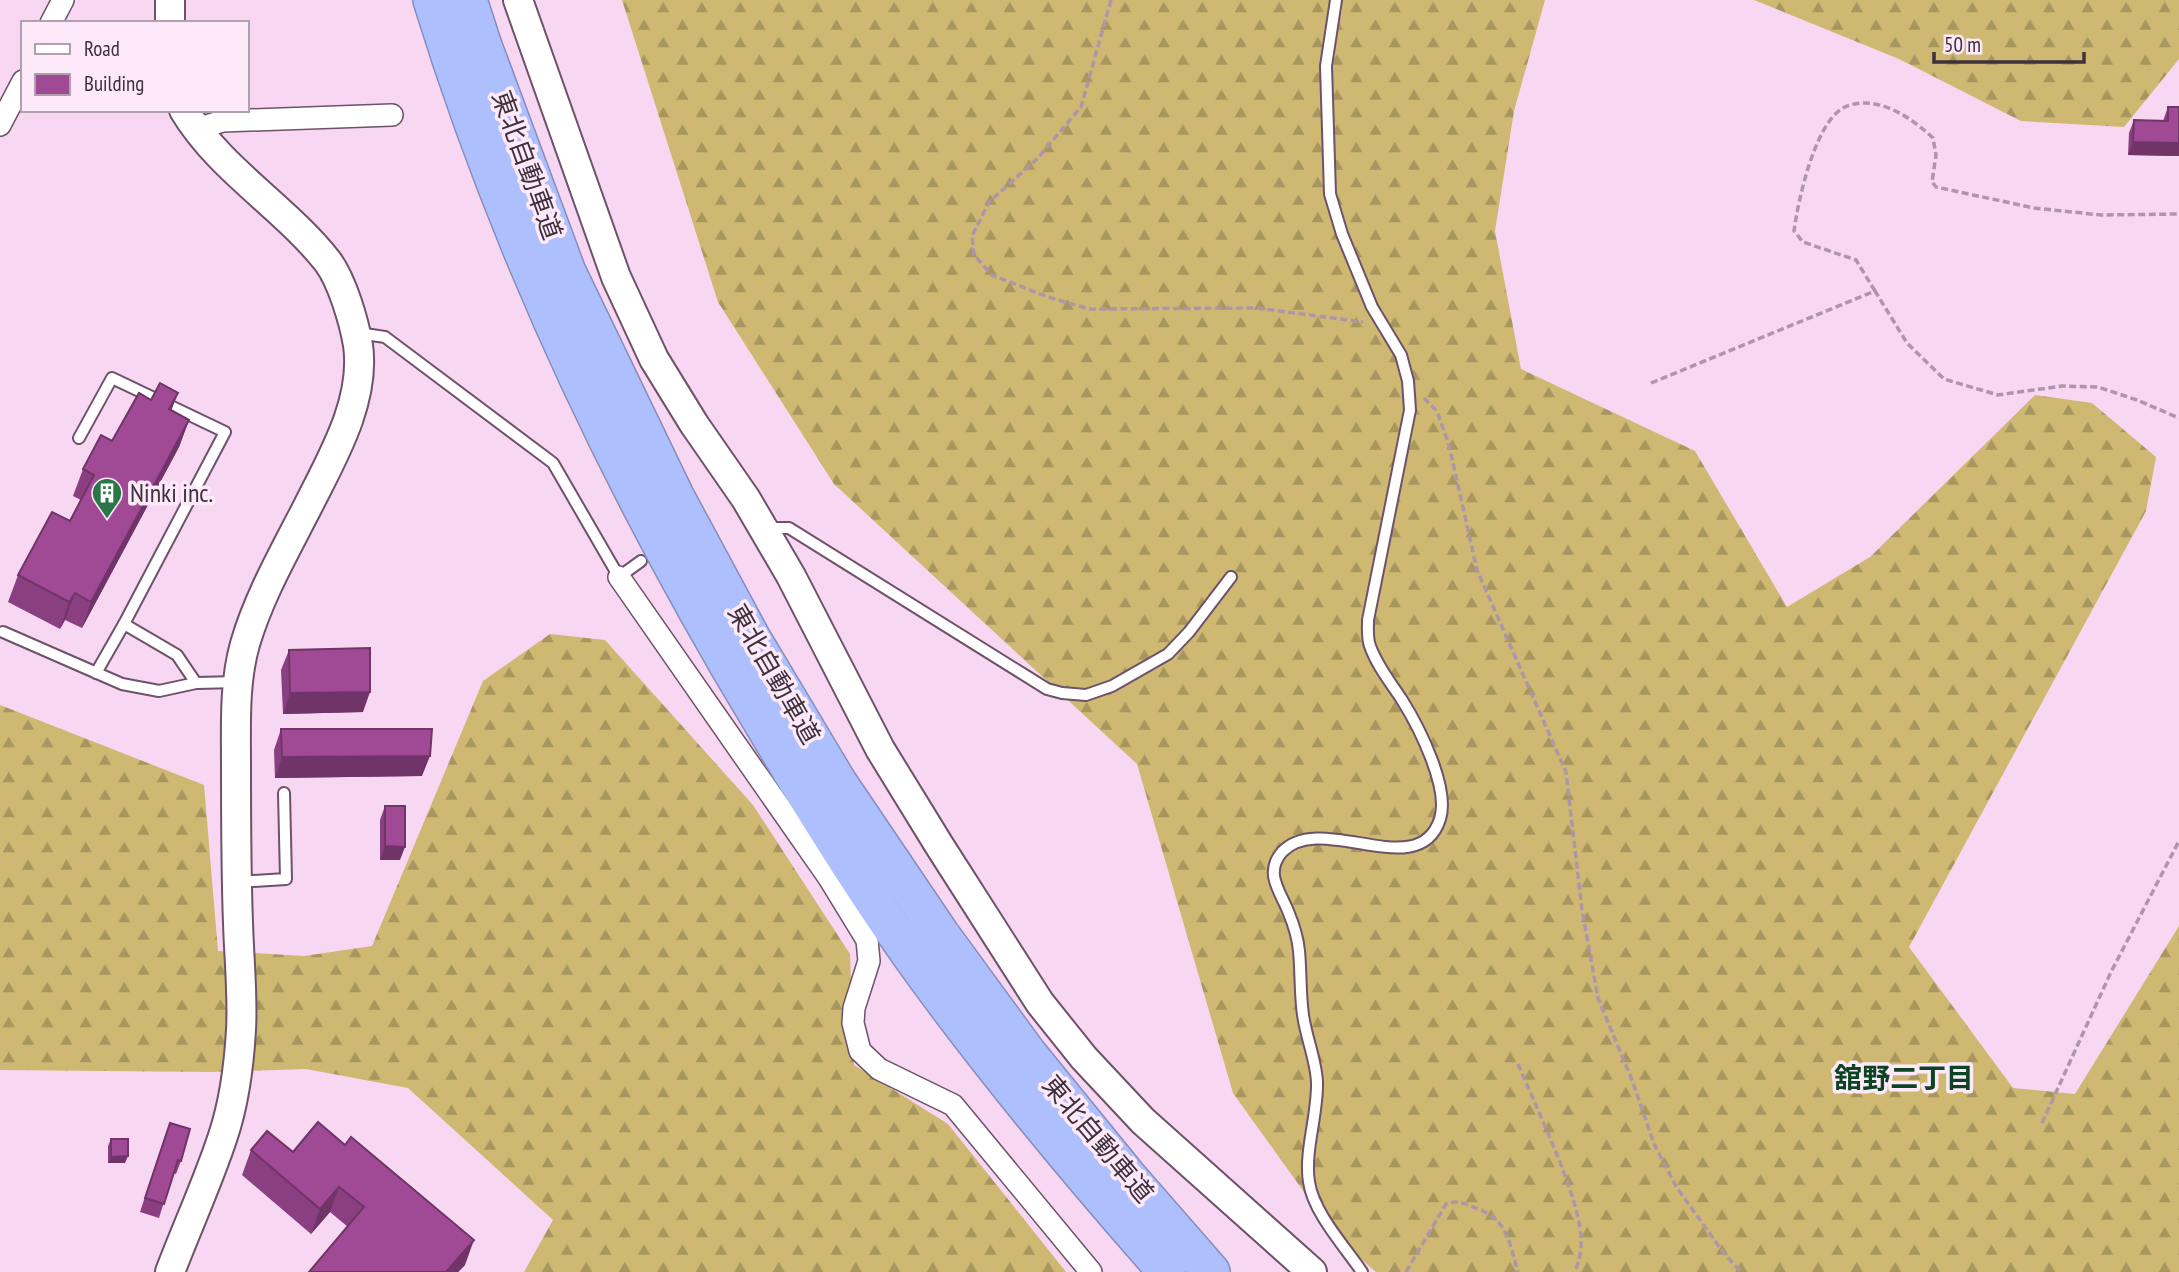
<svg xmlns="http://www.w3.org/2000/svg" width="2179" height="1272" font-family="'PT Sans Narrow','Noto Sans JP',sans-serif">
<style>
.forest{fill:url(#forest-firs)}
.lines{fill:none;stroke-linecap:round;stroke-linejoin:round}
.lane-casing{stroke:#6e5269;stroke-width:14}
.street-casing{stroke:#6e5269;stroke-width:24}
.secondary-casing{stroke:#6e5269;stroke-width:32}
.highway-casing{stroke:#868dba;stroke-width:40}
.path{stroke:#ae96aa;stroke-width:3.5;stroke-dasharray:7 3.5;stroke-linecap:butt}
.lane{stroke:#fff;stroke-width:10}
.street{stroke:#fff;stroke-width:21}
.secondary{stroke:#fff;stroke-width:28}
.highway{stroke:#aebffe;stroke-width:37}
.wall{fill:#8a4080}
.shaded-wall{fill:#703468}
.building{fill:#a04a95;stroke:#703468;stroke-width:2}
.labels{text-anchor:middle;stroke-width:7;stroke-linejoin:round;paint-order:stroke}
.street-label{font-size:26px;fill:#3d313b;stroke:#fde9f9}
.poi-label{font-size:26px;fill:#3d313b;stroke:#fde9f9;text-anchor:start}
.neighbourhood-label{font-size:28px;font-weight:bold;fill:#0c4323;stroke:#fde9f9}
</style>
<defs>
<pattern id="forest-firs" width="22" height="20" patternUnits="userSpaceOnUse" patternTransform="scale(1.75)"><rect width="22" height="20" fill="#ceb872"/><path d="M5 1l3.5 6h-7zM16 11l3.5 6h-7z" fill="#a8965f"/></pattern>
</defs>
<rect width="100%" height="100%" fill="#f8d7f2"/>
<!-- forest -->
<g class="forest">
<path d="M622,0H1545L1514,111L1495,231L1521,369L1695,451L1787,607L1870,557L2035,395L2092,403L2156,457L2146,511L1909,947L2013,1088L2075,1094L2179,926V1272H1376L1337,1238L1233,1093L1137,764L834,484L718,302Z"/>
<path d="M1754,0H2179V59L2124,127L2021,121L1899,59Z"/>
<path d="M550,634L605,640L753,805L850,954L854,1065L948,1124L1066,1272H524L553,1220L408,1088L306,1069L211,1072L0,1070V705L204,785L218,951L304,956L372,946L483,681Z"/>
</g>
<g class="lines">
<!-- lane casing -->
<g class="lane-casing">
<g id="lane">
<path d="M1336,0L1326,66L1330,194L1342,234L1372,307L1401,355L1408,381L1410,410L1368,620C1368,628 1367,638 1370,646C1377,666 1391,683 1402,700C1419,727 1450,788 1440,819C1419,885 1321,810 1282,852C1264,873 1280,891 1288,911C1293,923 1298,939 1299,951C1301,972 1300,994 1303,1015C1306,1037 1316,1060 1317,1082C1318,1114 1304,1152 1309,1182C1313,1212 1345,1247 1362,1272"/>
<path d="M358,333L385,337L553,463L619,577L641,561"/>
<path d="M79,438L112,378L225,432L124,624L96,673"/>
<path d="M767,528H789L1023,674L1047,689L1062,693L1086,695L1112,686L1168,654L1189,632L1231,577"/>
<path d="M124,624L177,655L196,683"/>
<path d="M3,632L122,684L159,691L196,683L238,682"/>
<path d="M237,882L286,879L284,793"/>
</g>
</g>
<!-- street casing -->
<g class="street-casing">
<g id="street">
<path d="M51,23L63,0"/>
<path d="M0,125L23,81"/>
<path d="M196,129L223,121L392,115"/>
<path d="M619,577L829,878L867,940L869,961L854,1008L853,1023L860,1051L879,1069L953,1105L1091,1272"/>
</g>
</g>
<!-- secondary casing -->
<g class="secondary-casing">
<g id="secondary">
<path d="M170,0V23"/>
<path d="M518,0L616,277L654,359L694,424L746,499L791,576L880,749L939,845L1040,1003L1084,1058L1143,1121L1312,1272"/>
<path d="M170,1272C187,1227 208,1182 223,1136C234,1103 239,1065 241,1030C243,995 239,958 238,923C236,870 236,817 236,764C236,724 234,683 245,644C259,596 285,551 308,506C332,458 366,401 358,345C354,321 342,281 328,262C285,207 220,170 184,110"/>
</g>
</g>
<!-- highway casing -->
<g class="highway-casing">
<g id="highway">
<path d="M432,0C510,254 625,495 762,722C809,801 857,879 910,954C989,1065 1077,1170 1167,1272"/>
<path d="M468,0L483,46L567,272L675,496L751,637L837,781L941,935L1028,1054L1129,1178L1211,1272"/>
</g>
</g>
<!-- path -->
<g class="path">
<path d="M1111,0L1081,107L1037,159L989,202L972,236L974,255L992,275L1048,297L1089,309L1257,308L1363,322"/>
<path d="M1875,291L1856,260L1803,242L1794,231C1798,201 1815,121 1845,107C1876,93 1912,118 1933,138L1936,155L1932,182L1936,187L2034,208L2101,215L2179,214"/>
<path d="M1651,383L1875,291L1907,343L1944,379L1998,395L2062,386L2098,387L2137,400L2179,418"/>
<path d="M1424,398L1437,411L1449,445L1477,570L1566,772L1582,910L1598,998L1632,1080L1654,1144L1677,1188L1723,1252L1741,1272"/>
<path d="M1518,1064C1535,1106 1584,1204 1581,1245C1581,1254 1578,1264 1575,1272"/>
<path d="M2042,1123L2111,972L2179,841"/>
<path d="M1406,1272L1446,1204C1457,1200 1463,1203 1473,1207C1508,1219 1508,1239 1518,1272"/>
</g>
<!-- lane -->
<use href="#lane" class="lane"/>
<!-- street -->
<use href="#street" class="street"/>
<!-- secondary -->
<use href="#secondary" class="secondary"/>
<!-- highway -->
<use href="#highway" class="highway"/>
</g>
<!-- wall -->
<g class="wall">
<path d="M2168,107H2179V156L2128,155L2129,133L2134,120L2163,121Z"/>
<path d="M171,411L189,420L179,447L82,628L65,620L60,629L8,602L18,575L70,521L81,500L73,496L83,469L112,441Z"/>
<path d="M289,650L363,712L283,714L281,670Z"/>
<path d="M281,729L422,776L275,778L274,750Z"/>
<path d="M385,806L400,860H380V820Z"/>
<path d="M165,1136L181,1161L176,1174L173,1173L159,1218L140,1212Z"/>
<path d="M111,1139L125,1163H108V1146Z"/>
<path d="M251,1150L293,1152L465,1265L458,1272H309L348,1227L330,1212L311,1234L242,1175Z"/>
</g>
<!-- shaded-wall -->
<g class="shaded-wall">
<path d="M2133,142L2179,143V156L2128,155Z"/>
<path d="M178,393L168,419L169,409Z"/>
<path d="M189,420L179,447L82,628L91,602Z"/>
<path d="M75,593L65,620L60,629L69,602Z"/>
<path d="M370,692L363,712L283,714L290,693Z"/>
<path d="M430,756L422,776L275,778L282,757Z"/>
<path d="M385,846L405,847L400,860H380Z"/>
<path d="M128,1156L125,1163H108L111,1157Z"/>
<path d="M339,1187L330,1212L311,1234L320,1209Z"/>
<path d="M474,1240L465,1265L458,1272H446Z"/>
</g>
<!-- building -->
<g class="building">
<path d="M2168,107H2179V143L2133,142L2134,120L2168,121Z"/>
<path d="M160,383L178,393L169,409L189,420L91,602L75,593L69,602L18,575L52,512L70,521L94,475L83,469L101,435L112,441L139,393L151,400Z"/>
<path d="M370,648V692L290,693L289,650Z"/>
<path d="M281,729H432L430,756L282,757Z"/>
<path d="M385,806H405V847L385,846Z"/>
<path d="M318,1122L345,1145L351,1137L474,1240L446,1272H309L364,1207L339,1187L320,1209L251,1150L267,1131L293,1152Z"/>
<path d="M170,1123L190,1129L181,1161L178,1160L164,1204L145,1198Z"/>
<path d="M111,1139H128V1156L111,1157Z"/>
</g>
<!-- icons -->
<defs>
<g id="building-pin" transform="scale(1.575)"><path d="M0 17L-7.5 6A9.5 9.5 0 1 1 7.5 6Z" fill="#2a7746" stroke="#fde9f9"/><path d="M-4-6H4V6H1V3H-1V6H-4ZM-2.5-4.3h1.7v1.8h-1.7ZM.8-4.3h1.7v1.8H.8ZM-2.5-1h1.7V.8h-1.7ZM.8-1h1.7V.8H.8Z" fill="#fff"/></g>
</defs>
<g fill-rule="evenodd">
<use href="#building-pin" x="107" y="493"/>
</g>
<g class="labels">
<!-- street labels -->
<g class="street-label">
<text transform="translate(527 165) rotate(70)" y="9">東北自動車道</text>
<text transform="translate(774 674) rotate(60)" y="9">東北自動車道</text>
<text transform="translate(1098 1139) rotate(50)" y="9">東北自動車道</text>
</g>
<!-- poi labels -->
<g class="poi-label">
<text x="130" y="502">Ninki inc.</text>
</g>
<!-- neighbourhood labels -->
<g class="neighbourhood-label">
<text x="1904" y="1088">舘野二丁目</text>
</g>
</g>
<!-- legend -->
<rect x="21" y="21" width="228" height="91" fill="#fde9f9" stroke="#b09fad" stroke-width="2"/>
<rect x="35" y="44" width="35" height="10" fill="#ffffff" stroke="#b09fad" stroke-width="2"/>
<text x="84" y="56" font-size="21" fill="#3d313b">Road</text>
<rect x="35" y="74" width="35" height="21" fill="#a04a95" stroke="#b09fad" stroke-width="2"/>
<text x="84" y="91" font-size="21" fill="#3d313b">Building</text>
<!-- scale -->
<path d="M1934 52v10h150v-10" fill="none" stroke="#3d313b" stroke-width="3.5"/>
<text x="1944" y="52" font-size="21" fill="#3d313b" stroke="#fde9f9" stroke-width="5" paint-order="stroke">50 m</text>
</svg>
